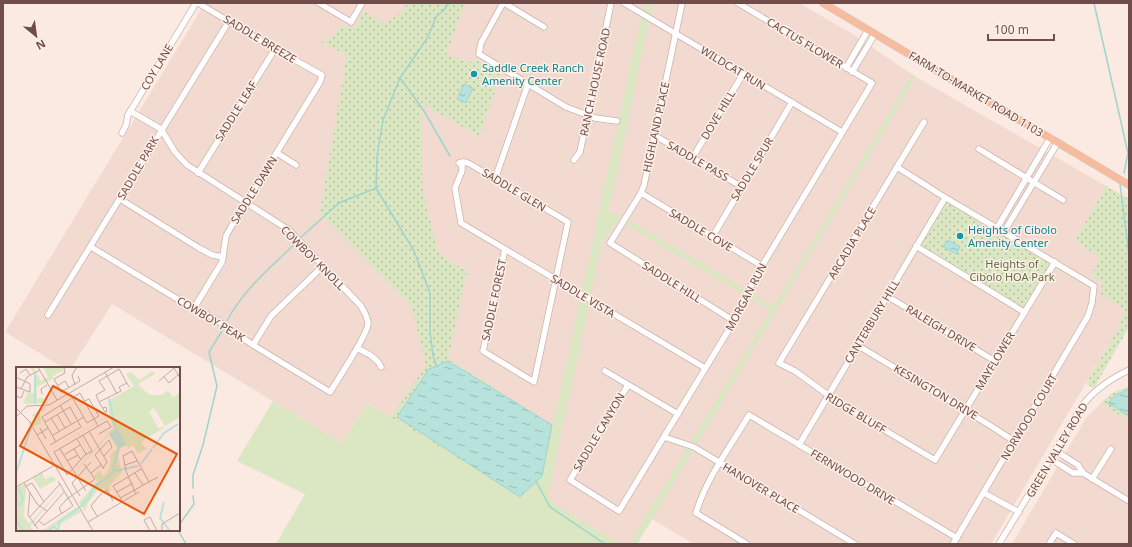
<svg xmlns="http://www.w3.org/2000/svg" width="1132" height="547" font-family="'Noto Sans',sans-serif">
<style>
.residential{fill:#f2dad1}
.grass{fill:#dbe7c2}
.park{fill:url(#park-dots)}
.water{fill:url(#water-ripples);stroke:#9fd4cd}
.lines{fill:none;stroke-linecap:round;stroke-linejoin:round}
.stream{stroke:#9fd4cd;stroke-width:1.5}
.minor-casing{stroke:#cdb2ac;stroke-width:7}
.major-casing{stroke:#d4cac9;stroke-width:8}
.minor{stroke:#fff;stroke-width:5.5}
.major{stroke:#f6bc9d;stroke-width:7}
.culture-dot{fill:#0f9aa8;stroke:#feefe7;stroke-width:1.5}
.labels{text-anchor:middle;stroke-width:3;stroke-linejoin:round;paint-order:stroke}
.street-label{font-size:11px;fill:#704d4a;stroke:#feefe7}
.culture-label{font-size:11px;fill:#0d838f;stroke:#feefe7;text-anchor:start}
.park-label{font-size:11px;fill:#5c7040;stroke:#feefe7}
.inset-river{fill:none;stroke:#b8e3dd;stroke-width:2}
.inset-road{fill:none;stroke:#c3aba5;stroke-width:1}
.view{fill:#e8590c;fill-opacity:0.15;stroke:#e8590c;stroke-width:2}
.inset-edge{fill:none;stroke:#704d4a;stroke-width:2}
</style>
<defs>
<pattern id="park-dots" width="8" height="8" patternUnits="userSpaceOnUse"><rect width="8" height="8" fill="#dbe7c2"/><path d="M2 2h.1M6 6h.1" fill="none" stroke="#b6bda0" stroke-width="1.8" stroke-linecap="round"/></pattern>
<pattern id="water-ripples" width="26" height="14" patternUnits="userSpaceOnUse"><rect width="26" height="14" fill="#b8e3dd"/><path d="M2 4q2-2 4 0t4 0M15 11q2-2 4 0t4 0" fill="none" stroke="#9abab5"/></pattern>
</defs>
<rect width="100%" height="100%" fill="#fbeae2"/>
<!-- residential -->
<g class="residential">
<path d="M205,3H799L851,33L916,77L1106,186L1075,240L1119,272L1124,309L1119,327L991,544H694L652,519L637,544H597L391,417L367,404L342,443L112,304L71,368H64L5,332Z"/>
<path d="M1129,386V544H1012L1086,418L1111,394Z"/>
</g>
<!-- grass -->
<path class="grass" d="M644,3H653L609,211L629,220L774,306L912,74L916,77L637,544H629L771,310L617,220L602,243L548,496L555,504L620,544H276L305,494L237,461L273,401L342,443L367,404L391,417L520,496L542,476Z"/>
<!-- park -->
<g class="park">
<path d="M407,3H465L446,55L470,62L474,59L501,75L479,136L421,103L422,187L438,252L453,264L467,270L448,359L552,425L542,476L520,497L391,417L426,365L412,307L320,213L347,55L321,42L334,36L343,23L344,27H355L359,23V17L364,11L385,24L404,10Z"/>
<path d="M1106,186L1129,199V327L1094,388L1086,384L1119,327L1124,309L1101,294C1103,284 1101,279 1091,276L1100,258L1075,240Z"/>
<path d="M945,198L1055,262L1024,312L916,246Z"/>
<path d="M1129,386V421L1101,403L1111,394Z"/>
</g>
<!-- water -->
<g class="water">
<path d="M464,84L473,88L466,103L457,99Z"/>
<path d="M948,240L960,247L956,254L943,247Z"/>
<path d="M448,361L552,425L542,476L520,497L397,417L429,369Z"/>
<path d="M1129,389V416L1108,403L1116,395Z"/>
</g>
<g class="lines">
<!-- stream -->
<g class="stream">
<path d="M1094,3L1128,153L1124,173"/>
<path d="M401,79L424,111L450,156"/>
<path d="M1120,184L1129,255V273"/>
<path d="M299,239L339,203L376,188"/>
<path d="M227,321C243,290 272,266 297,242"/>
<path d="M437,367L433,356L430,331V293L414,251L376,188L377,156L383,120L400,78L428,37L436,17L444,10L449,3"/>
<path d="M536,481L550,507L605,544"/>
<path d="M193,488V475L203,445L217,386L209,352L222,331"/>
<path d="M179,525L194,504L193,496"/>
<path d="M178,530L186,544"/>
</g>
<!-- minor casing -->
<g class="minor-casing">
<g id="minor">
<path d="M319,3L351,22L362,3"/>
<path d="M503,3L481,43L479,54L566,107L595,118L617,121"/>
<path d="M504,3L544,27"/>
<path d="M624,3L842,132"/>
<path d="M682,3L644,185L641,193L610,243L734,321"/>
<path d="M846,68L868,30"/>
<path d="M852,72L875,34"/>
<path d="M924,122L779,363L795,371L839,403L935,460L1055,262"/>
<path d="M122,133L126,125L128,115L196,3"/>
<path d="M654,135L742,187"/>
<path d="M979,149L1063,200"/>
<path d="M277,153L296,165"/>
<path d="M693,157L743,74"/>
<path d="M574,160L580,152L611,3"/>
<path d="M462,162V171L455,188L461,223L705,368"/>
<path d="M459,163L465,162L470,164L568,222L534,382L483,351L505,249"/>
<path d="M897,167L941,195L1094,286L1092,303L1088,316L953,544"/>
<path d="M198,173L275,49"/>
<path d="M495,179L528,84"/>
<path d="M641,193L762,266"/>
<path d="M120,199L199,248L212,255L223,257"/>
<path d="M997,228L1050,138"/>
<path d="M1004,232L1058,142"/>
<path d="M713,236L792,102"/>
<path d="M916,246L1024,312"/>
<path d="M91,247L189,306L212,317L253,345L330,392C338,379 367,336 368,324C368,317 364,312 361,306L289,230L187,165L175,152L161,129L130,111"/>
<path d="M887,296L995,361"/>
<path d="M194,308L222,262L226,236L231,227L320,82L322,75L275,49L198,3"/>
<path d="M48,315L229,21"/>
<path d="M253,345L271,316L323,266"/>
<path d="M857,345L991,426L1014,441"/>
<path d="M357,348C366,353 377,357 381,367"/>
<path d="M605,371L678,414"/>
<path d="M628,385L570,480L619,511L734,321L749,290L762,266L872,83L738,3"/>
<path d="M664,437L694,447L855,544"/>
<path d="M799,445L945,198"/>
<path d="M1056,451L1078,465L1083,473L1129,501"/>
<path d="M1051,459L1073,473H1083"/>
<path d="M1092,479L1111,449"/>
<path d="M984,493L1019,512"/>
<path d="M747,544L696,513C706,478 731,446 749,415L957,538"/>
<path d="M999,544L1082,406C1094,390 1110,379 1129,370"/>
<path d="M1049,544L1056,533L1074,544"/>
</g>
</g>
<!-- major casing -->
<g class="major-casing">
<path id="major" d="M823,3L1129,185"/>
</g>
<!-- minor -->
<use href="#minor" class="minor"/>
<!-- major -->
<use href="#major" class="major"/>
</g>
<!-- markers -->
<g class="culture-dot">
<circle cx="474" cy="74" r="4"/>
<circle cx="960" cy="236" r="4"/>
</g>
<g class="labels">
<!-- street labels -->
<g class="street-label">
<text transform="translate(260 39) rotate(31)" y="4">SADDLE BREEZE</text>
<text transform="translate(805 43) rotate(31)" y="4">CACTUS FLOWER</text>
<text transform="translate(157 67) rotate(-59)" y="4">COY LANE</text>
<text transform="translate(733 68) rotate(31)" y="4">WILDCAT RUN</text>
<text transform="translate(595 82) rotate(-78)" y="4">RANCH HOUSE ROAD</text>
<text transform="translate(976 94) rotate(31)" y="4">FARM-TO-MARKET ROAD 1103</text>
<text transform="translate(236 111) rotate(-58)" y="4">SADDLE LEAF</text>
<text transform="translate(718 115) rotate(-59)" y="4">DOVE HILL</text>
<text transform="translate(656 127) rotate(-78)" y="4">HIGHLAND PLACE</text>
<text transform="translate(698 161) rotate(30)" y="4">SADDLE PASS</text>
<text transform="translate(138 168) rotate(-60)" y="4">SADDLE PARK</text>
<text transform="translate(752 169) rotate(-59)" y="4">SADDLE SPUR</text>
<text transform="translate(254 190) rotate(-58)" y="4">SADDLE DAWN</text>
<text transform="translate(514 190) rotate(31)" y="4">SADDLE GLEN</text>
<text transform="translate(701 230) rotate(31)" y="4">SADDLE COVE</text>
<text transform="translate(852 243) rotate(-59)" y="4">ARCADIA PLACE</text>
<text transform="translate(313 258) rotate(45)" y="4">COWBOY KNOLL</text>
<text transform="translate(672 282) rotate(32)" y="4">SADDLE HILL</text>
<text transform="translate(583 296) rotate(31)" y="4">SADDLE VISTA</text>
<text transform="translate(746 297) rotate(-62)" y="4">MORGAN RUN</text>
<text transform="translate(494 300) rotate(-78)" y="4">SADDLE FOREST</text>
<text transform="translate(211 319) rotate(31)" y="4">COWBOY PEAK</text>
<text transform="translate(872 321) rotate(-59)" y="4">CANTERBURY HILL</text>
<text transform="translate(941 328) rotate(31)" y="4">RALEIGH DRIVE</text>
<text transform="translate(995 361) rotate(-59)" y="4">MAYFLOWER</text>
<text transform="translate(936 392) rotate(31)" y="4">KESINGTON DRIVE</text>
<text transform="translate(856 413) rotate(31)" y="4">RIDGE BLUFF</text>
<text transform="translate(1029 417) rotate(-59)" y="4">NORWOOD COURT</text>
<text transform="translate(599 432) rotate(-59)" y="4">SADDLE CANYON</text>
<text transform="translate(1057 450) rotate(-59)" y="4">GREEN VALLEY ROAD</text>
<text transform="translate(853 477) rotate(31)" y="4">FERNWOOD DRIVE</text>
<text transform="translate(761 488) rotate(31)" y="4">HANOVER PLACE</text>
</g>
<!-- culture labels -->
<g class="culture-label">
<text x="482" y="72">Saddle Creek Ranch<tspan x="482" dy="13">Amenity Center</tspan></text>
<text x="968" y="234">Heights of Cibolo<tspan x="968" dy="13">Amenity Center</tspan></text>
</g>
<!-- park labels -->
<g class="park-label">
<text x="1012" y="268">Heights of<tspan x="1012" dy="13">Cibolo HOA Park</tspan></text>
</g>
</g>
<!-- overview -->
<g transform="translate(16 367)">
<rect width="164" height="164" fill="#fbeae2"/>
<path d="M137,4L139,7L122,17L133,28H147L152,23L157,30L133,44L142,61L149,60L125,75L130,82L122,87L117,78L112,81L101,62H98L50,115L74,87L62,67L33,83L93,48L92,34L118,19L110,7L115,5L123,13ZM93,49L98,60L77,84L73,85L63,66ZM49,117L14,159L18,164H0V142L3,141L13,157ZM61,140L65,145L32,164H26Z" fill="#dbe7c2" fill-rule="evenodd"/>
<path d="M164,26V50L149,59L138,41ZM26,106L29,112L37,109L40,113L24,122L17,111Z" fill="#dbe7c2"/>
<path d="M14,0H17L25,14L32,10L27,0H47L48,6L46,4L37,9V12L21,20V31L29,32L32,36L10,37L7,35L12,25L18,26V7ZM32,38L24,45L25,56L18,60L15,55L19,53L16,48ZM101,61L111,78L104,81L102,89L106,105L93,120L95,123L89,124L87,121L81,124L72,136L69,145L63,135L82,114L78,109L84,103L88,110L93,101L95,93L93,89L101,81L93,67ZM8,117L10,120L8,149L0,135V121Z" fill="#dbe7c2"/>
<path d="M101,61L110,78L103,81L93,67Z" fill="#b8e3dd"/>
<path class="inset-river" d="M19,7V37M93,31L99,61M17,57L22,45M137,81L148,66L162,57M125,97L136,82M98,104L122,99M0,106L15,61M148,135L144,151L154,164M2,140L7,133L3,120M64,140L72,132L78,120L96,107L103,80M0,152L7,164M33,164L37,160L42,162L44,154L63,141"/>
<path class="inset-road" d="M22,0L41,33M48,0L49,6L38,12L45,25L64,14L62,9M89,5L101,27M4,6L10,2L14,8M0,10L14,17V25L0,20M148,10L153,16L164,6M143,14L158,1L164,11M59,18L56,8L61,0M41,19L49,14L53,21M5,22L11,10L24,3M105,24L103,20L111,16M26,27L25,22L31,18M0,29L5,31L8,24M56,30L71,56L83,49L73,32L67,35M83,35L105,24M44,38L55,57M0,41L13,54L77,164M87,41L90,40L91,45H89L83,35L80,28L89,23L83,14L103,2L113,20M41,47L49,61M0,50L11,39L33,38L98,0M35,51L43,64M29,55L54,40L65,60L34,78M24,61L30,72M73,64L91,95L87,101M21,68L32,61M37,68L68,50M67,68L76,84L69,88L51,108L38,85L67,68L91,54L95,60L83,67M61,72L70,87M40,75L26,50L64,26L82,59M44,82L70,124M58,82L65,93M48,88L64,78M51,94L62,88M109,98L121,94M88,102L79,88L93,73L96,80L88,89M75,106L85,98M119,106L127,118M8,116L21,137L31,144M10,119L16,116L28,135M0,120L39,98M14,125L12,148L22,162M101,125L117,116M120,127L110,104L107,89L116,84L133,115M64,129L56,116L75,95M104,131L142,110M107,135L97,119L125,102M46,147L43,141L51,132L79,112L68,97M81,149L75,139L84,128L91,123L97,134M13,151L44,117M23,154L28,158L57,139L42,114M72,155L123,125M18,159L48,125M134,164L128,153L134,150L141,164M146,164V157L164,146"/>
<path class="view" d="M37,19L161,87L128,147L4,79Z"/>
<rect width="164" height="164" class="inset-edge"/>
</g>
<!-- border -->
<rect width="1132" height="547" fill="none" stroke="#704d4a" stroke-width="8"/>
<!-- north arrow -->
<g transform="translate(36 36) rotate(151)" stroke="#feefe7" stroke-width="3" paint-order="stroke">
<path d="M0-3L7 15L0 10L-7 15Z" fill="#704d4a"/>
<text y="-6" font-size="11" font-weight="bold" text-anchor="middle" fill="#704d4a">N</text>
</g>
<!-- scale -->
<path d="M988 34v6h66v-6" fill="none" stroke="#704d4a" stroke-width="2"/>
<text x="994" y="34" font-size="12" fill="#704d4a" stroke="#feefe7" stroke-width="3" paint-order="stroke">100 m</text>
</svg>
